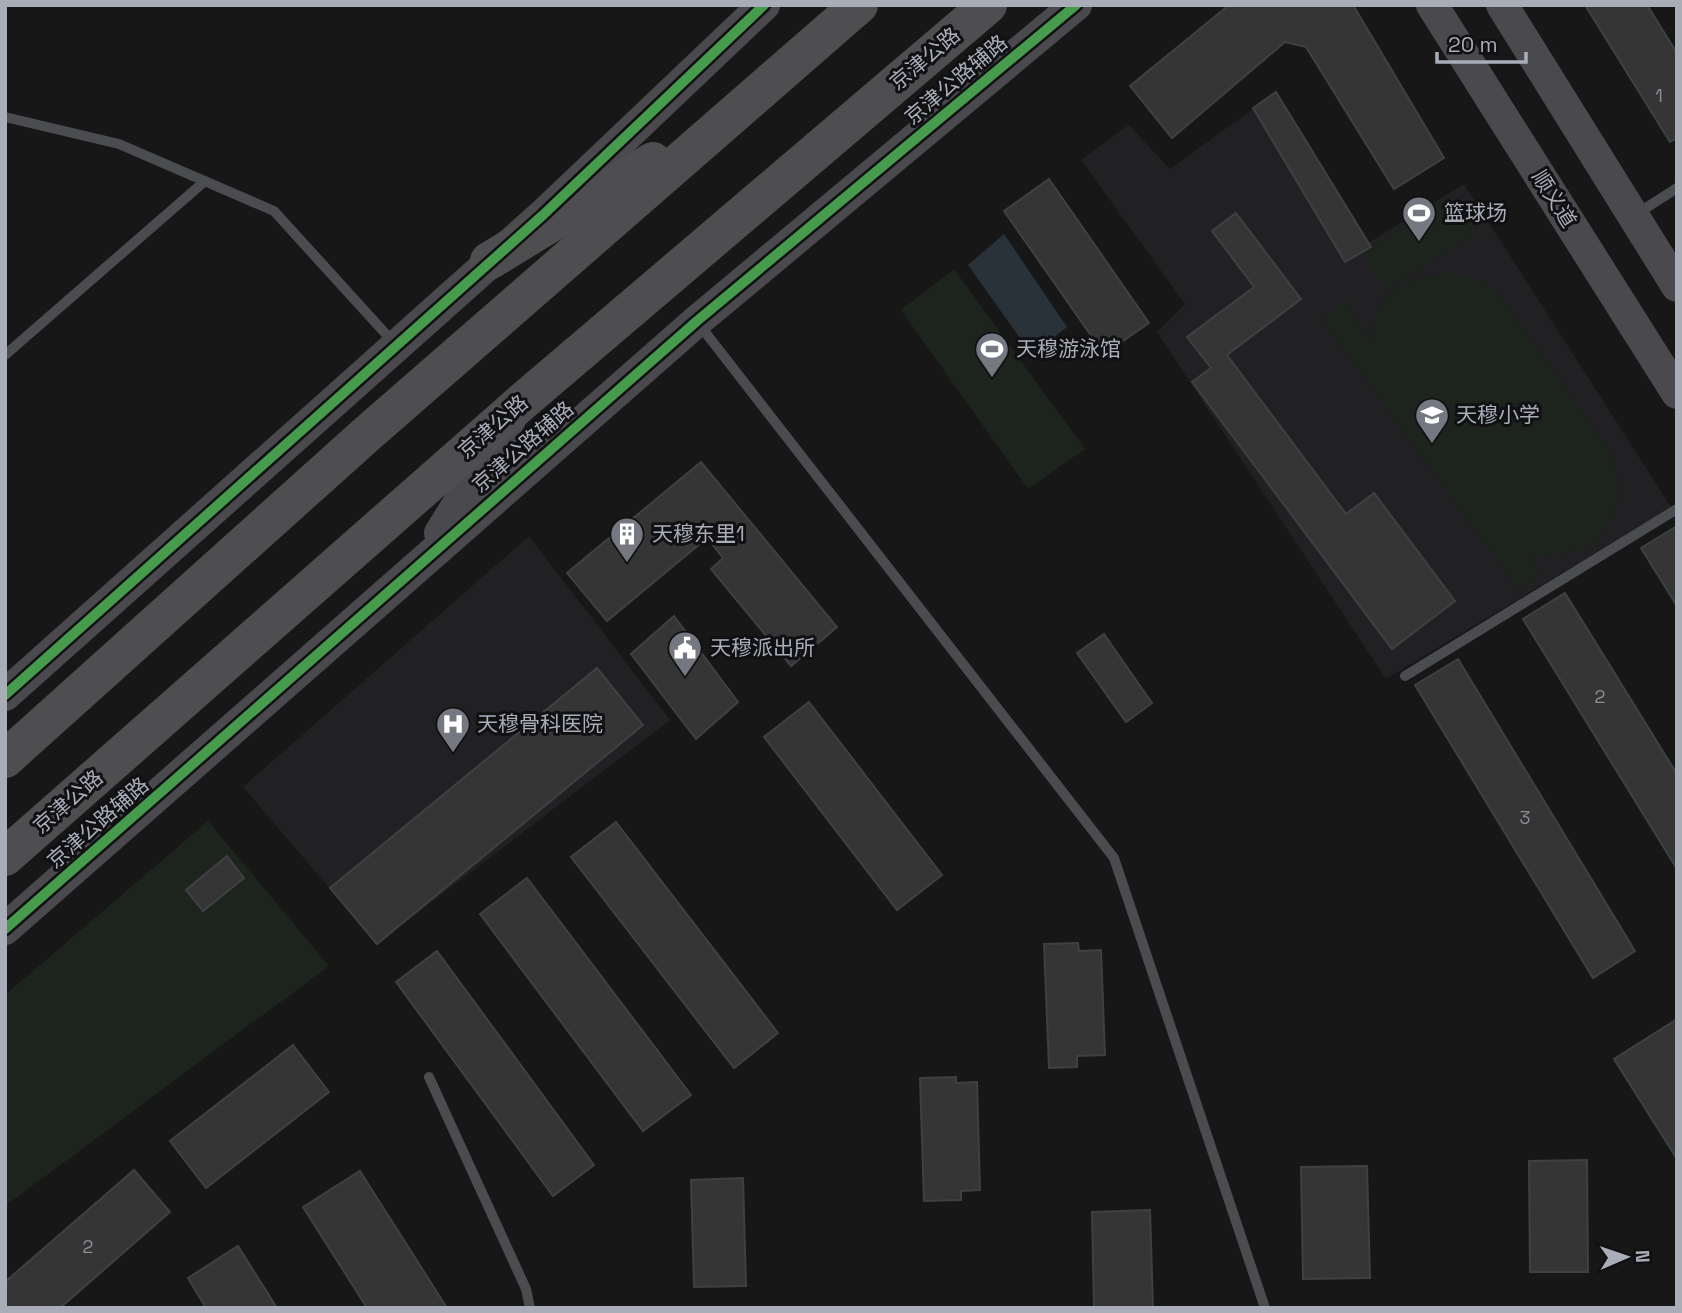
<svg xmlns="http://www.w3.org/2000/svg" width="1682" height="1313" font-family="'Space Grotesk','Noto Sans SC',sans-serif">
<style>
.built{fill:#212123}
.green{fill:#1d241e}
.water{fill:#2a3239}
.building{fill:#353536;stroke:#3f4043;stroke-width:2}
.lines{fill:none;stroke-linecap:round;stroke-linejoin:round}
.lane{stroke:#4b4c50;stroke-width:10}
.secondary{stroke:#4a4a4e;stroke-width:32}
.highway{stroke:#4e4e51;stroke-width:38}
.cycleway-casing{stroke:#111113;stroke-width:15}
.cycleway{stroke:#469c4c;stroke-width:10}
.labels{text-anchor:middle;stroke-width:6;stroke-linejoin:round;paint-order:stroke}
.number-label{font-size:18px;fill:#8b8f98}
.street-label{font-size:21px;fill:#a8adb8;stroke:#111113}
.poi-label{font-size:21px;fill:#a8adb8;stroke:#111113;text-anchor:start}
</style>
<rect width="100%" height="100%" fill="#171717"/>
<!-- built -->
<g class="built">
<path d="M1276,92L1368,243L1464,184L1671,507L1386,679L1157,332L1185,304L1081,160L1129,125L1170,169Z"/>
<path d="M529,536L670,720L377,944L243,787Z"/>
</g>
<!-- green -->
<g class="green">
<path d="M1453,195L1477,232L1385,290L1362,253Z"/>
<path d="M954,269L1085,449L1028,489L901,310Z"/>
<path d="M1447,273L1471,279L1496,290L1611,453C1623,491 1620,534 1578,549C1562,555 1545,555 1529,555L1541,573L1518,589L1322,319L1345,301L1372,345C1373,336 1373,326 1376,317C1385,286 1418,277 1447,273Z"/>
<path d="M208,821L329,966L5,1206V995Z"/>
</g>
<!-- water -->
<path class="water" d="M1004,234L1067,327L1032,355L968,265Z"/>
<!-- building -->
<g class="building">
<path d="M1229,5H1353L1444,158L1394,189L1306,47L1285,42L1172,138L1130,86Z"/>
<path d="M1585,5H1647L1677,53V138L1670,142Z"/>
<path d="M1276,92L1371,247L1345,262L1253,108Z"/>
<path d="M1049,179L1149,323L1104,354L1004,211Z"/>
<path d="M1236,213L1301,299L1227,355L1346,514L1374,493L1455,601L1392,649L1192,382L1211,368L1187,337L1254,287L1212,231Z"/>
<path d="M701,462L837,627L791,666L711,569L723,558L707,538L607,621L567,573Z"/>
<path d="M1677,526V606L1641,548Z"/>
<path d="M1565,593L1677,774V869L1523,619Z"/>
<path d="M674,616L738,702L696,739L631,654Z"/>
<path d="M1104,634L1152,703L1126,722L1077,653Z"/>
<path d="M1458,659L1635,951L1593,978L1415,685Z"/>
<path d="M597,668L643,725L377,944L330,888Z"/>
<path d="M809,702L942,875L897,910L764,737Z"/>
<path d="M616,822L778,1033L734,1068L571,857Z"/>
<path d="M227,856L244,878L203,911L186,890Z"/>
<path d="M527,878L691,1095L643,1131L480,914Z"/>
<path d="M1078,943L1079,951L1101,950L1105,1055L1077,1056V1067L1049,1068L1044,944Z"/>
<path d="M437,951L594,1165L553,1196L396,982Z"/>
<path d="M1677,1019V1159L1614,1059Z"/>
<path d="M293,1045L329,1092L206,1188L170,1141Z"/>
<path d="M956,1077V1083L977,1082L980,1190L961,1191V1200L924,1201L920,1078Z"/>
<path d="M1587,1160L1588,1272H1530L1529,1161Z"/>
<path d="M1367,1166L1370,1278L1303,1279L1301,1167Z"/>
<path d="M134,1170L170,1212L60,1308H5V1282Z"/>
<path d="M360,1171L447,1308H367L303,1207Z"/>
<path d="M743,1178L746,1286L694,1287L691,1180Z"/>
<path d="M1150,1210L1153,1308H1094L1092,1212Z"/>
<path d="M238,1246L277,1308H206L188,1278Z"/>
</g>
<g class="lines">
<!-- lane -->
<g class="lane">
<path d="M5,117L119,144L274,211L394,343"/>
<path d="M1635,215L1677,188"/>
<path d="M698,323L1114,858L1265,1308"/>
<path d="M5,355L205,181"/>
<path d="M1405,676L1677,509"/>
<path d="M429,1077L526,1289L530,1308"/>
</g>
<!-- secondary -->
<g class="secondary">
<path d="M1432,5L1677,393"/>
<path d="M1502,5L1677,286"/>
<path d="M440,533L509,423"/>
<path d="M5,695L543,215L764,5"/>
<path d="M5,929L697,321L1076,5"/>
</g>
<!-- highway -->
<g class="highway">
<path d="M489,261L653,161"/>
<path d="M5,759L368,433L859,5"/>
<path d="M5,857L523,401L988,5"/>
</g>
<!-- cycleway casing -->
<g class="cycleway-casing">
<g id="cycleway">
<path d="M5,695L543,215L764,5"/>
<path d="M5,929L697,321L1076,5"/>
</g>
</g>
<!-- cycleway -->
<use href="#cycleway" class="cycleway"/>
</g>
<!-- icons -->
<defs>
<g id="stadium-pin" transform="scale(1.75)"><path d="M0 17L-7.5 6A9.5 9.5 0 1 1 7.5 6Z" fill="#757880" stroke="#111113"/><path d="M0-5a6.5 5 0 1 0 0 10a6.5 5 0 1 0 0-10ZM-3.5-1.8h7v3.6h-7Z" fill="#fff"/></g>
<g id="school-pin" transform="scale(1.75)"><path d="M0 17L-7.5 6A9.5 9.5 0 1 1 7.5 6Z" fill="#757880" stroke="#111113"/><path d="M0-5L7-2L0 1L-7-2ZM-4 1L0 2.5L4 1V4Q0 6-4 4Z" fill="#fff"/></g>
<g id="building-pin" transform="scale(1.75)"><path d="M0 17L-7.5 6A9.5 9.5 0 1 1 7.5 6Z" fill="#757880" stroke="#111113"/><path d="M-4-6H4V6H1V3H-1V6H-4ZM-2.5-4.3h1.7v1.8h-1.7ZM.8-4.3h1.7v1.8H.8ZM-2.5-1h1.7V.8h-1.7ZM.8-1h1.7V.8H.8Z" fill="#fff"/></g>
<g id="civic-pin" transform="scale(1.75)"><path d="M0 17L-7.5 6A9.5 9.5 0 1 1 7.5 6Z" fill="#757880" stroke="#111113"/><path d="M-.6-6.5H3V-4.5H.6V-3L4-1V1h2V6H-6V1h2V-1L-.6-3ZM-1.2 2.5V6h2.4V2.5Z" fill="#fff"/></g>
<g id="hospital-pin" transform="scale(1.75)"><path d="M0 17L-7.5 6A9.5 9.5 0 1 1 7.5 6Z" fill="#757880" stroke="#111113"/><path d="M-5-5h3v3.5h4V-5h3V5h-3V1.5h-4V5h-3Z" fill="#fff"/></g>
</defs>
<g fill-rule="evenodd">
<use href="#stadium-pin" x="1419" y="213"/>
<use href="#stadium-pin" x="992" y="349"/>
<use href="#school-pin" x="1432" y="415"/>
<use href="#building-pin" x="627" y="534"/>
<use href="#civic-pin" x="685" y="648"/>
<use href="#hospital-pin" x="453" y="724"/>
</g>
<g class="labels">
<!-- number labels -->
<g class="number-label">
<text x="1659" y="102">1</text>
<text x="1600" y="703">2</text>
<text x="1525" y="824">3</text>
<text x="88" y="1253">2</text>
</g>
<!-- street labels -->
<g class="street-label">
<text transform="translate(925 59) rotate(-40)" y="7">京津公路</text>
<text transform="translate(956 80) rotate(-40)" y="7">京津公路辅路</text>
<text transform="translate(1554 199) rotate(58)" y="7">顺义道</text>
<text transform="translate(493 427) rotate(-41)" y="7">京津公路</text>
<text transform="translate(523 447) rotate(-41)" y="7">京津公路辅路</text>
<text transform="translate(68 802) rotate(-41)" y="7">京津公路</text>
<text transform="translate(98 823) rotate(-41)" y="7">京津公路辅路</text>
</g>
<!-- poi labels -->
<g class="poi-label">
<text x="1444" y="220">篮球场</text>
<text x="1016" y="356">天穆游泳馆</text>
<text x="1456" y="422">天穆小学</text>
<text x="652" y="541">天穆东里1</text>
<text x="710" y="655">天穆派出所</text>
<text x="477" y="731">天穆骨科医院</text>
</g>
</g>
<!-- border -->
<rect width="1682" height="1313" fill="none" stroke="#a8adb8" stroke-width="14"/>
<!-- north arrow -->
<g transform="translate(1626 1257) rotate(88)" stroke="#111113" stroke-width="5" paint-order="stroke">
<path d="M0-5L12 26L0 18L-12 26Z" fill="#a8adb8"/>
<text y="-10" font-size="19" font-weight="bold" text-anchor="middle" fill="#a8adb8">N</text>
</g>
<!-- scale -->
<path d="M1437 52v10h89v-10" fill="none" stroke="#a8adb8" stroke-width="3.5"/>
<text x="1448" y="52" font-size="21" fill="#a8adb8" stroke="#111113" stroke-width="5" paint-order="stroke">20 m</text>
</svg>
